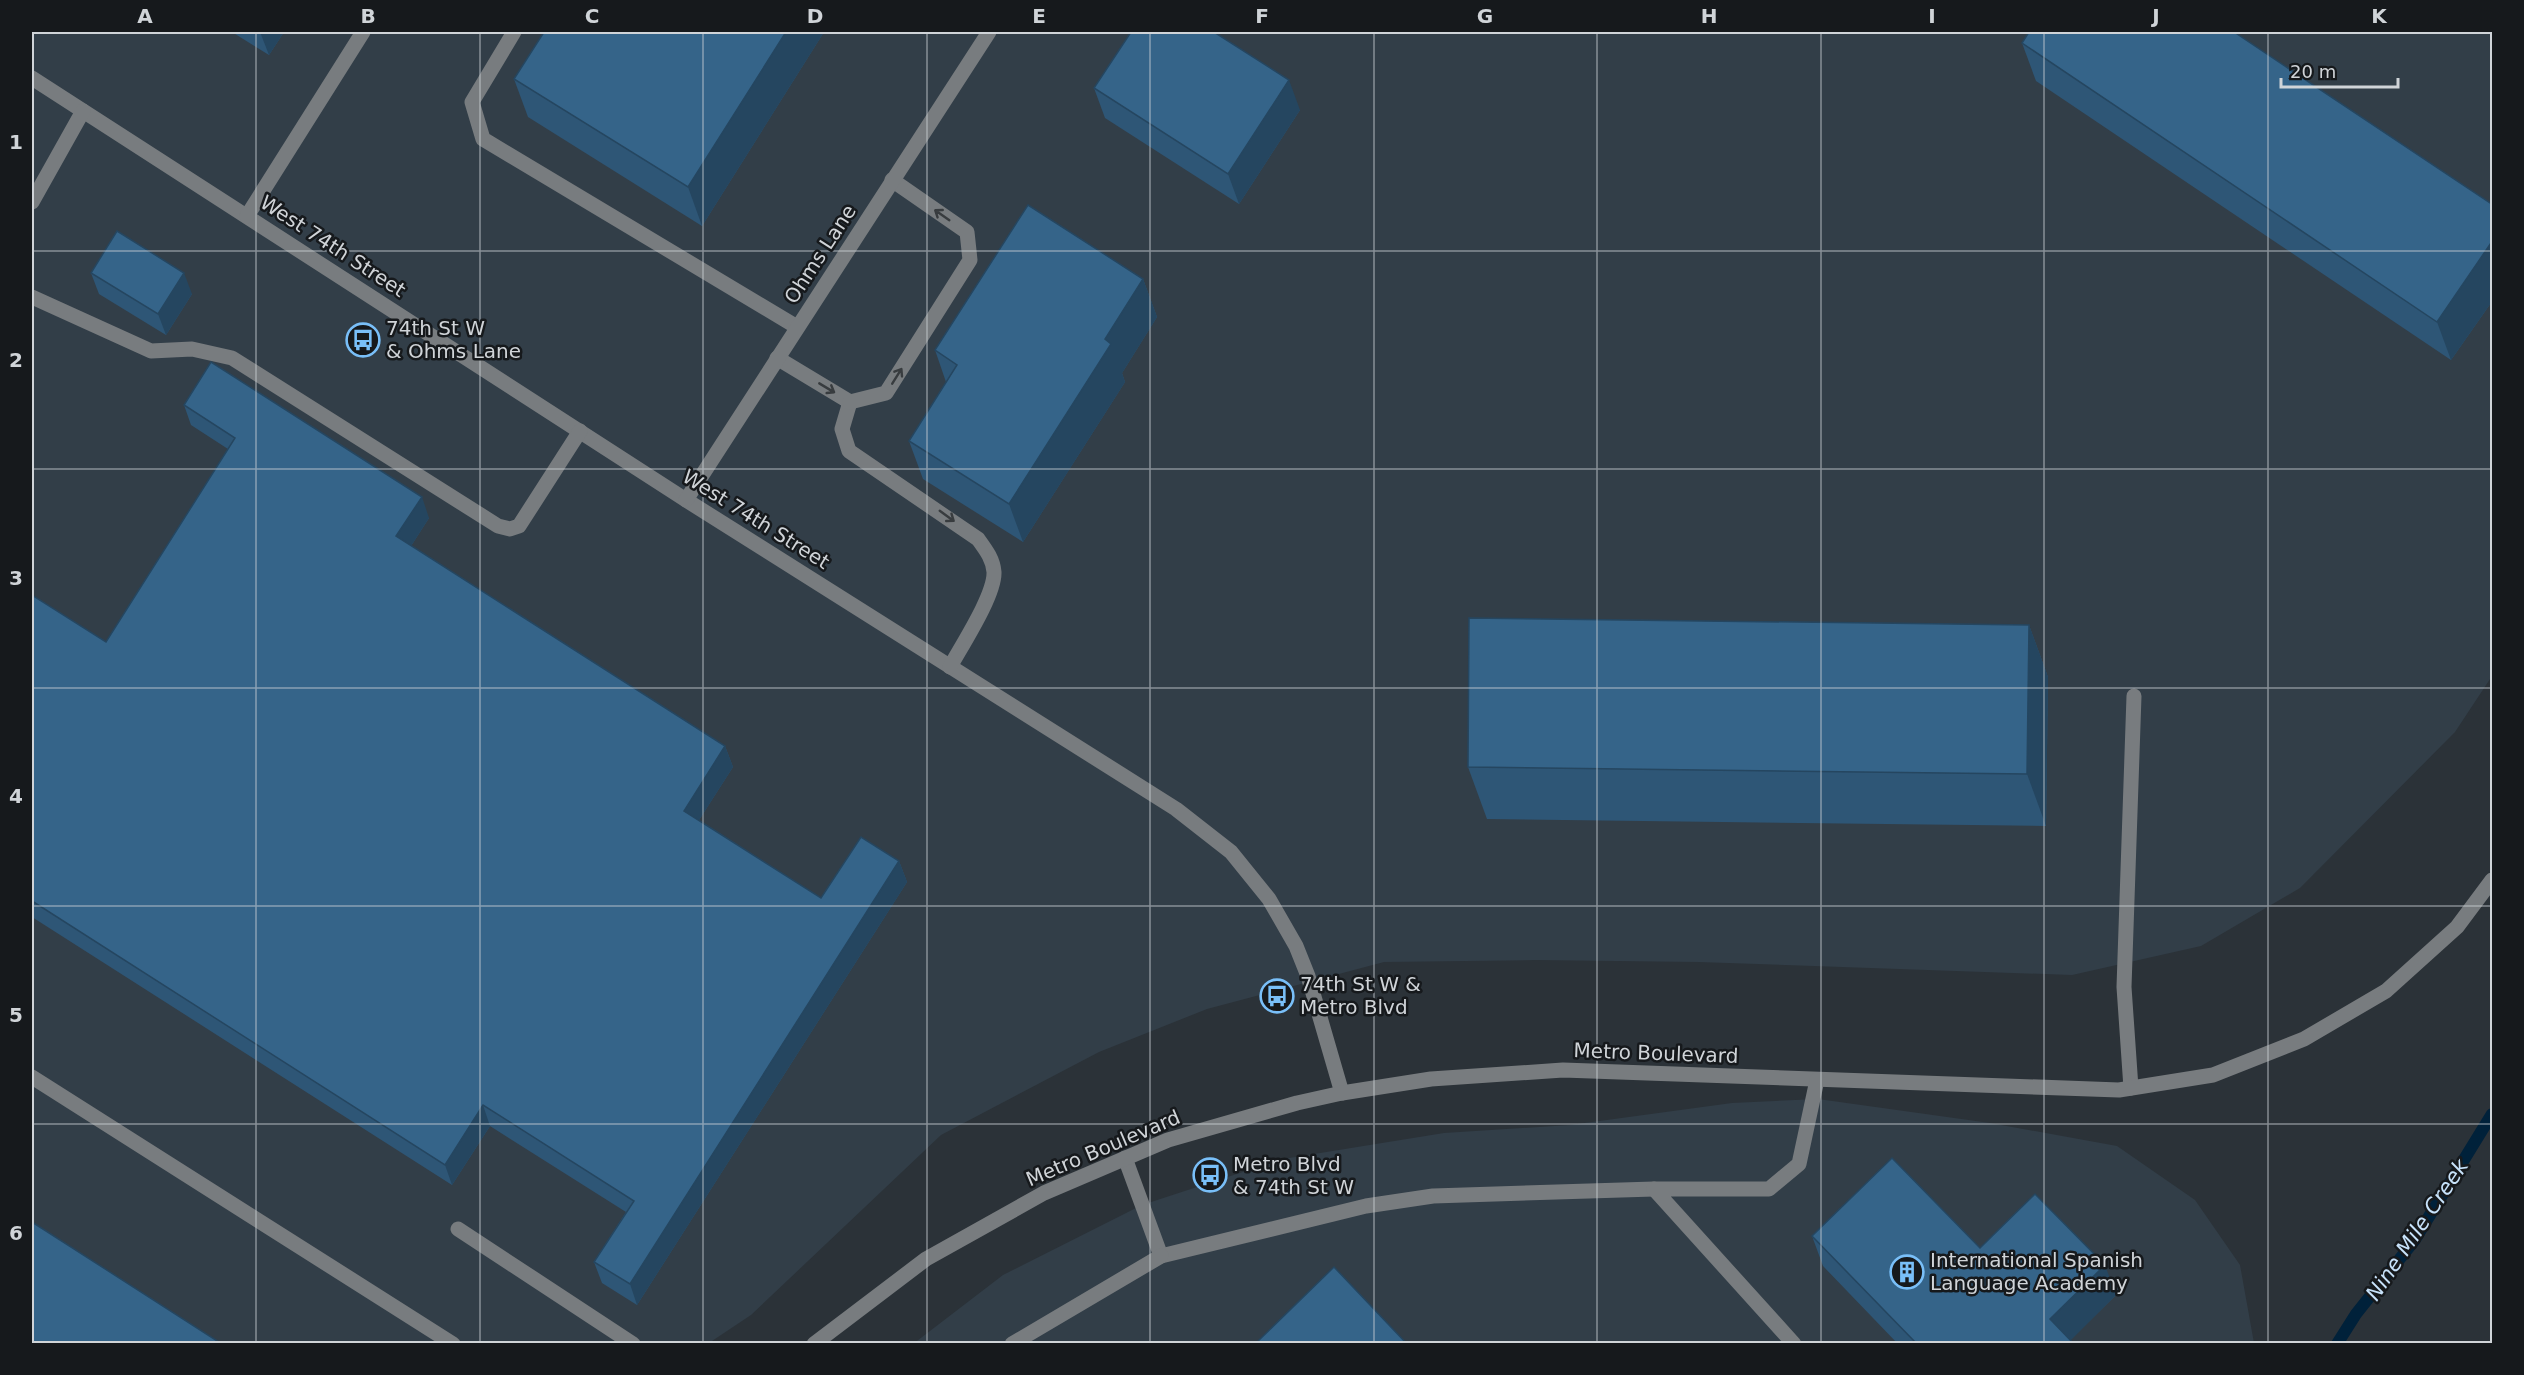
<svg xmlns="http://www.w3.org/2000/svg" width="2524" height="1375" font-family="'DejaVu Sans',sans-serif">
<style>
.built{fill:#323e48}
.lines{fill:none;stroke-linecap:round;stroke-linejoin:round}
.stream{stroke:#00213a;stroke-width:12}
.minor{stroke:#787c7f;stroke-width:15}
.wall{fill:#2e5676}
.shaded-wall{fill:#254660}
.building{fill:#356489;stroke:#254660;stroke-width:1.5}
.oneway{stroke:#383c3f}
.grid{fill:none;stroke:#d0d4d8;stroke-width:1.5;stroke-opacity:0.55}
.labels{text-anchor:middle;stroke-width:5;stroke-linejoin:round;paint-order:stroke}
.street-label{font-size:20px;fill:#d0d4d8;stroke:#16191c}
.poi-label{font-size:20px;fill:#d0d4d8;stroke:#16191c;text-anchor:start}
.water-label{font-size:21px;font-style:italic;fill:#c8e3fb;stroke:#16191c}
.neatline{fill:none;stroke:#d0d4d8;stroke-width:2}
.grid-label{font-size:20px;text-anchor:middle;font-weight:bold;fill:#d0d4d8}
</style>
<rect width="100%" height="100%" fill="#2b3238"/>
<!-- built -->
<g class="built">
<path d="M32,32H2492V676L2455,732L2300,888L2201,946L2072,975L1698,962L1536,960L1384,962L1207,1009L1099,1052L941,1135L751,1315L709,1343H32Z"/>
<path d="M1818,1099L1990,1123L2117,1146L2195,1200L2240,1265L2254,1343L913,1344L1003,1275L1142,1205L1283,1159L1444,1133L1570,1125L1732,1103Z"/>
</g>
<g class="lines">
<!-- stream -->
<path class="stream" d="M2337,1344L2356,1314L2414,1241L2492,1114"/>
<!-- minor -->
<g class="minor">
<path d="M514,32L472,102L483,139L797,327"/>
<path d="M32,78L686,500L1176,809L1231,852L1269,899L1296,946L1308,976L1342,1093"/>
<path d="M32,202L83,111"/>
<path d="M247,216L363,32"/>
<path d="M32,297L151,351L192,349L232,358L498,526L510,529L519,526L580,431"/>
<path d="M777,358L850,402L842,429L849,451L978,539C986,550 993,559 994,572C995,595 962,645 950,667"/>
<path d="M850,402L886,393L970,260L967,232L892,180"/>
<path d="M686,500L989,32"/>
<path d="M32,1077L453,1344"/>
<path d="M2131,1088L2124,987L2134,696"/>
<path d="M1125,1158L1161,1256L1366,1206L1433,1196L1654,1189"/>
<path d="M458,1229L633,1344"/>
<path d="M814,1344L926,1259L1044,1193L1168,1140L1297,1103L1342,1093L1431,1079L1563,1070L2119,1090L2213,1075L2304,1039L2386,991L2457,927L2492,880"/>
<path d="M1012,1344L1161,1256"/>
<path d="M1794,1344L1654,1189H1769L1799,1164L1817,1080"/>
</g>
</g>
<!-- wall -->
<g class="wall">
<path d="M232,32H284L269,55Z"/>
<path d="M544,32H824L702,226L528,117L514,79Z"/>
<path d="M2022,43L2493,205V300L2451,360L2036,81Z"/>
<path d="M1094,88L1300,110L1239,204L1105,118Z"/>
<path d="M91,273L192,294L166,335L99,294Z"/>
<path d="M1143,279L1157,317L1122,373L1125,382L1023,542L923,479L909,441L946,382L935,350Z"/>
<path d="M184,405L429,518L411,546L725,746L733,767L699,820L821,898L899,861L907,882L637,1305L602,1283L594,1262L626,1212L490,1126L452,1185L32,917V595L106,642L228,449L191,425Z"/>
<path d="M2029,625L2048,677L2046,826L1487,819L1468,767Z"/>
<path d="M1812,1236L1980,1248L2116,1295L2070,1340L2074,1344H1898L1823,1266Z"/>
</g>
<!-- shaded-wall -->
<g class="shaded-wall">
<path d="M260,32H284L269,55Z"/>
<path d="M786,32H824L702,226L688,187Z"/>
<path d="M1289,80L1300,110L1239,204L1228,174Z"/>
<path d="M2493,240V300L2451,360L2437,322Z"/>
<path d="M184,273L192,294L166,335L158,314Z"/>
<path d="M1143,279L1157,317L1122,373L1125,382L1023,542L1009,504L1105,339Z"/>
<path d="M422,497L429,518L404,557L396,536Z"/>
<path d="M2029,625L2048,677L2046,826L2027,774Z"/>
<path d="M725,746L733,767L692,831L684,811Z"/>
<path d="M899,861L907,882L637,1305L630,1284Z"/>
<path d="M483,1105L490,1126L452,1185L445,1165Z"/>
<path d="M2105,1265L2116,1295L2067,1344L2050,1319Z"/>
</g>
<!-- building -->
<g class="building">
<path d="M544,32H786L688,187L514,79Z"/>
<path d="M1131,32H1214L1289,80L1228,174L1094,88Z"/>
<path d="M2029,32H2234L2493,205V240L2437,322L2022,43Z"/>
<path d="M1028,205L1143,279L1105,339L1111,344L1009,504L909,441L957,365L935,350Z"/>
<path d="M117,231L184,273L158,314L91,273Z"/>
<path d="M211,362L422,497L396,536L725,746L684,811L821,898L861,837L899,861L630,1284L594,1262L634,1201L483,1105L445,1165L32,901V595L106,642L235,438L184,405Z"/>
<path d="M1469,618L2029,625L2027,774L1468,767Z"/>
<path d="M1892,1158L1980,1248L2035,1194L2105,1265L2050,1319L2074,1344H1917L1812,1236Z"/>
<path d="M32,1222L222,1344H32Z"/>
<path d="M1334,1267L1407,1344H1255Z"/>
</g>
<!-- one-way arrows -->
<defs><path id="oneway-shaft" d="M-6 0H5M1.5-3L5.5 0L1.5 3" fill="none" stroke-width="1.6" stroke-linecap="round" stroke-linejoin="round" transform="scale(1.5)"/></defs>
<g class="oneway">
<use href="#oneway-shaft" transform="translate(942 215) rotate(-145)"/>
<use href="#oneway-shaft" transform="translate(897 376) rotate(-58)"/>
<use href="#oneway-shaft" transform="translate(827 388) rotate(31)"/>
<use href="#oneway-shaft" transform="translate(947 516) rotate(36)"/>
</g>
<!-- grid -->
<path class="grid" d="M256,32V1344M480,32V1344M703,32V1344M927,32V1344M1150,32V1344M1374,32V1344M1597,32V1344M1821,32V1344M2044,32V1344M2268,32V1344M32,251H2492M32,469H2492M32,688H2492M32,906H2492M32,1124H2492"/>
<!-- icons -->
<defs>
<g id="bus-ring" transform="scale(1.725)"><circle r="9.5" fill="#16191c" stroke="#79bff8" stroke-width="1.5"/><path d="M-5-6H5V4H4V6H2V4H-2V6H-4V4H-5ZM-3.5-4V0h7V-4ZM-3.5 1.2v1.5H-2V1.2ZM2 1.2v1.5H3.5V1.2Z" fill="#79bff8"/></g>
<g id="building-ring" transform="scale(1.725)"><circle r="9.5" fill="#16191c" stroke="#79bff8" stroke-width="1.5"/><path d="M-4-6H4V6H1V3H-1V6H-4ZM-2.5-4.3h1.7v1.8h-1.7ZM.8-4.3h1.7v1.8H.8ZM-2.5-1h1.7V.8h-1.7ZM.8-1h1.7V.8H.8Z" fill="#79bff8"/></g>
</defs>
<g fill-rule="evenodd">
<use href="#bus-ring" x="363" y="340"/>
<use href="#bus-ring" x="1277" y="996"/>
<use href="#bus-ring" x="1210" y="1175"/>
<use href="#building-ring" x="1907" y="1272"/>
</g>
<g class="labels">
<!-- street labels -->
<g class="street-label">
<text transform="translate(333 246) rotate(33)" y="7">West 74th Street</text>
<text transform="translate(820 254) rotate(-57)" y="7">Ohms Lane</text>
<text transform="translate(756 519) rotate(32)" y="7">West 74th Street</text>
<text transform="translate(1656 1053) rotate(2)" y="7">Metro Boulevard</text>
<text transform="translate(1103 1148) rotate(-23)" y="7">Metro Boulevard</text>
</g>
<!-- poi labels -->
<g class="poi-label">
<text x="386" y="335">74th St W<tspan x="386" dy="23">&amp; Ohms Lane</tspan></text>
<text x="1300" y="991">74th St W &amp;<tspan x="1300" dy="23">Metro Blvd</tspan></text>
<text x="1233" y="1171">Metro Blvd<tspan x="1233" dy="23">&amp; 74th St W</tspan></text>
<text x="1930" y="1267">International Spanish<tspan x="1930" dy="23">Language Academy</tspan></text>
</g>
<!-- water labels -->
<g class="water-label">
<text transform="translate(2417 1230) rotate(-56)" y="7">Nine Mile Creek</text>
</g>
</g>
<!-- border -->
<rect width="2524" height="1375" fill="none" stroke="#16191c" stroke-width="66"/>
<!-- scale -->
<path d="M2281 78v9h117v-9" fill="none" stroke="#d0d4d8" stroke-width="3"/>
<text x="2290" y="78" font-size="18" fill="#d0d4d8" stroke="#16191c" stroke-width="4.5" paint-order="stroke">20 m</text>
<rect x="33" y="33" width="2458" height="1309" class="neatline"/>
<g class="grid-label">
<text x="145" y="23">A</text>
<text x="368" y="23">B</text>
<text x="592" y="23">C</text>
<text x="815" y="23">D</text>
<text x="1039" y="23">E</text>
<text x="1262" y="23">F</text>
<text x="1485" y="23">G</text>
<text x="1709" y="23">H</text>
<text x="1932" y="23">I</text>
<text x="2156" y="23">J</text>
<text x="2379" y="23">K</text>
<text x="16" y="149">1</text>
<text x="16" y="367">2</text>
<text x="16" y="585">3</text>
<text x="16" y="803">4</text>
<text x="16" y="1022">5</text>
<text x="16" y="1240">6</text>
</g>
</svg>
